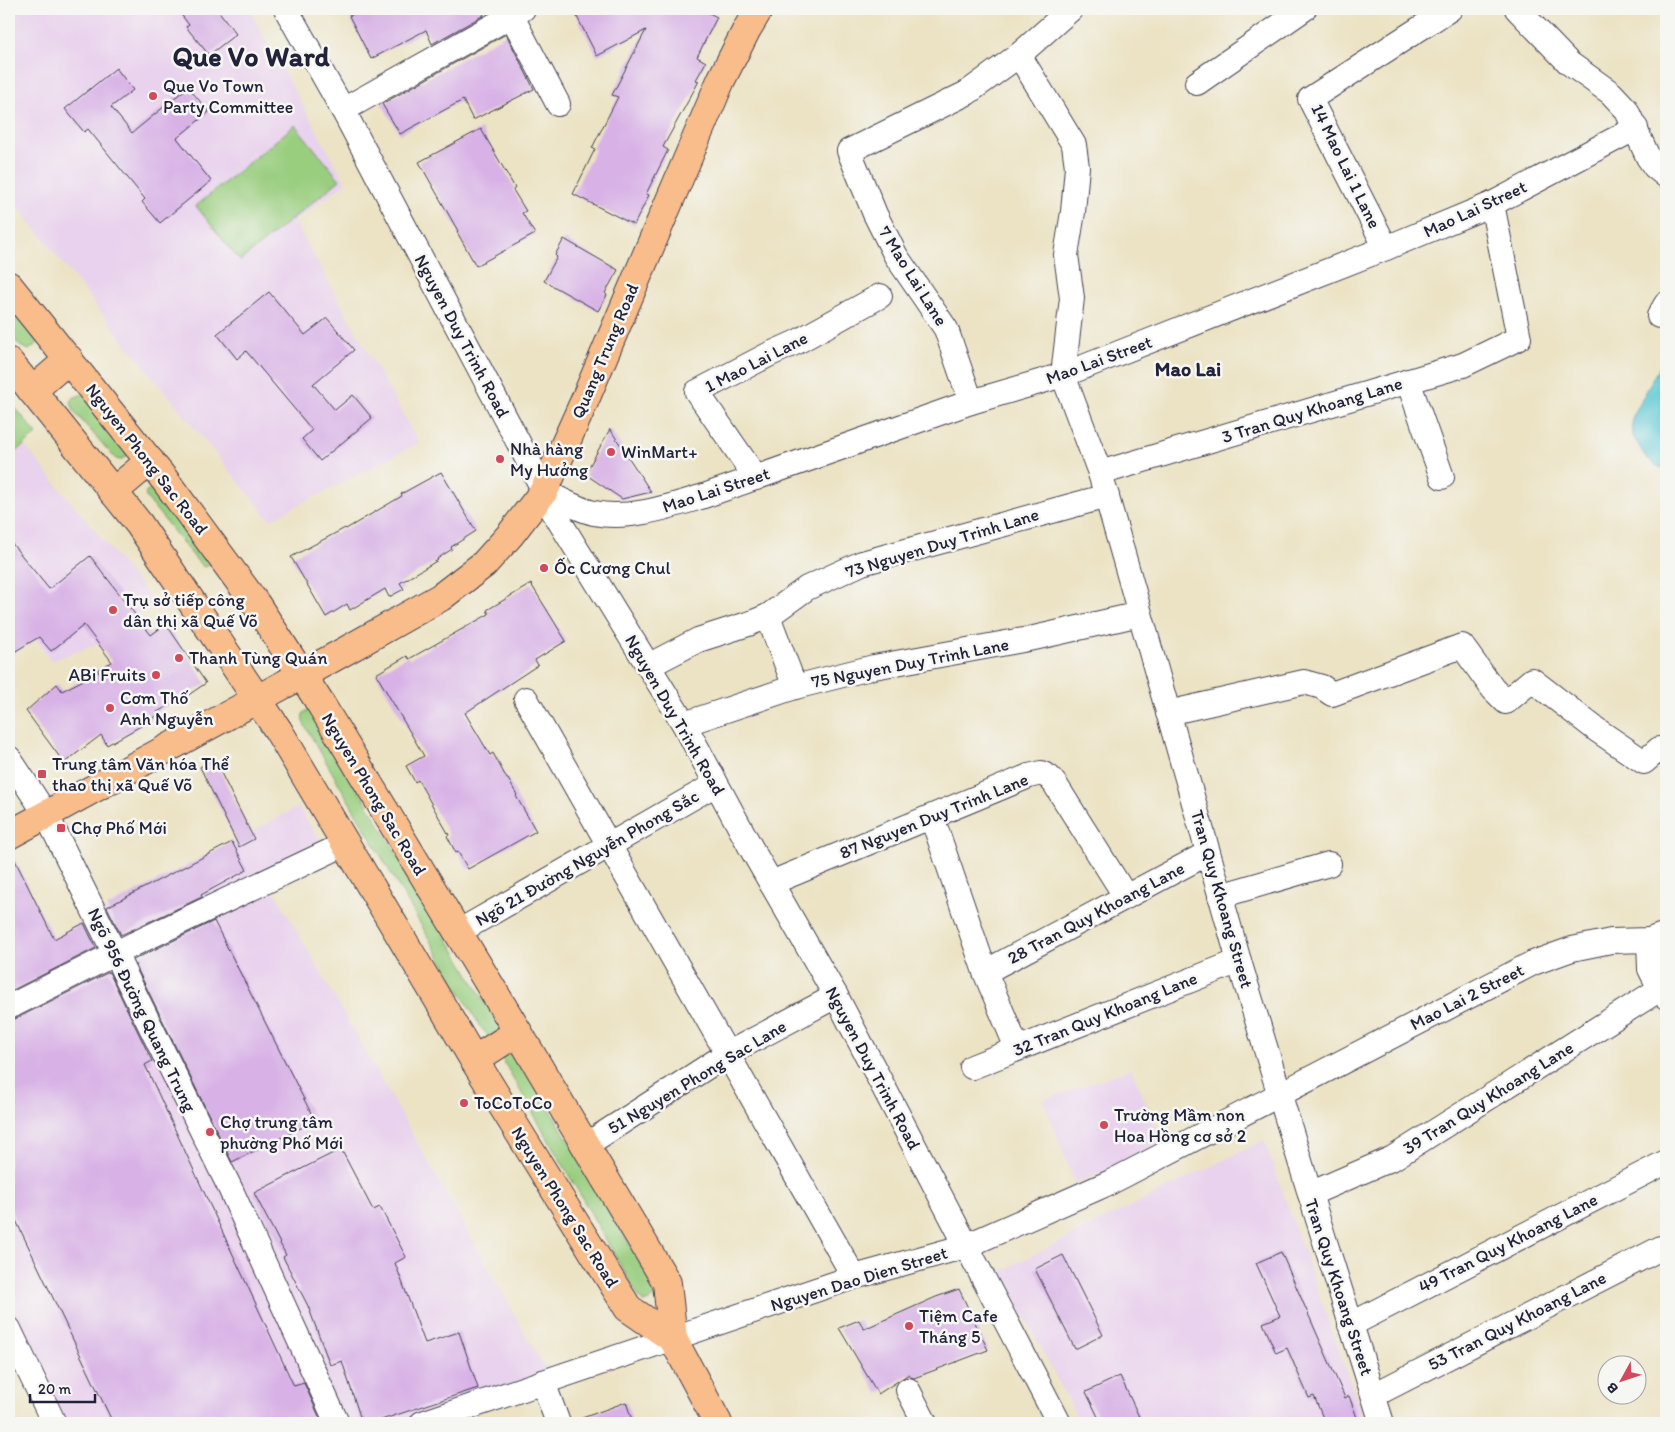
<svg xmlns="http://www.w3.org/2000/svg" width="1675" height="1432" font-family="Itim,sans-serif">
<style>
.built{fill:#e9d2ed}
.green{fill:#9ace7f;stroke:#5e785d}
.water{fill:#5dc9d5;stroke:#407688}
.building{fill:#d8b2e6}
.lines{fill:none;stroke-linecap:round;stroke-linejoin:round}
.minor-casing{stroke:#403f50;stroke-width:26}
.major-casing{stroke:#403f50;stroke-width:30}
.minor{stroke:#fff;stroke-width:24}
.major{stroke:#f9bc8b;stroke-width:28}
.poi-dot{fill:#d1495b;stroke:#f6f6f2;stroke-width:2}
.labels{text-anchor:middle;stroke-width:5;stroke-linejoin:round;paint-order:stroke}
.poi-label{font-size:18px;fill:#22223b;stroke:#f6f6f2;text-anchor:start}
.street-label{font-size:18px;fill:#22223b;stroke:#f6f6f2}
.quarter-label{font-size:20px;font-weight:bold;fill:#22223b;stroke:#f6f6f2}
.town-label{font-size:28px;font-weight:bold;fill:#22223b;stroke:#f6f6f2}
</style>
<rect width="100%" height="100%" fill="#f6f6f2"/>
<filter id="ink" filterUnits="userSpaceOnUse"><feTurbulence type="fractalNoise" baseFrequency=".02" numOctaves="2"/><feDisplacementMap in="SourceGraphic" scale="10" xChannelSelector="R" yChannelSelector="G"/><feConvolveMatrix kernelMatrix="1 2 1 2 8 2 1 2 1" color-interpolation-filters="sRGB"/></filter>
<filter id="wash" filterUnits="userSpaceOnUse"><feTurbulence type="fractalNoise" baseFrequency=".0096" numOctaves="4" result="noise"/><feDisplacementMap in="SourceGraphic" scale="20" xChannelSelector="R" yChannelSelector="G"/><feGaussianBlur stdDeviation="1.12" result="paint"/><feColorMatrix in="noise" values="0 0 0 0 0 0 0 0 0 0 0 0 0 0 0 0 0 1.4 0 .05"/><feComposite in="paint" operator="in"/></filter>
<g filter="url(#wash)">
<rect width="100%" height="100%" fill="#ece3c4"/>
<!-- built -->
<g class="built">
<path d="M9,9H249L346,183L294,221L419,443L270,520L134,354L9,195Z"/>
<path d="M25,446L154,602L95,645L51,661L36,640L9,657V459Z"/>
<path d="M298,807L320,840L263,871L550,1377L415,1423H67L9,1304V961Z"/>
<path d="M1131,1069L1167,1150L1075,1183L1043,1100Z"/>
<path d="M1264,1140L1365,1423H1080L1001,1271Z"/>
</g>
<!-- green -->
<g class="green">
<path d="M295,125L340,180L240,261L196,206Z"/>
<path d="M9,300L38,343L29,350L20,346L9,333Z"/>
<path d="M83,394L128,450L127,456L120,460L116,459L75,413L71,403L73,398Z"/>
<path d="M9,400L37,434L9,458Z"/>
<path d="M153,485L212,564L204,567L199,563L146,497L145,494Z"/>
<path d="M311,710L502,1030L489,1037L480,1026L304,724C301,716 302,711 311,710Z"/>
<path d="M515,1050L657,1291C654,1298 651,1302 643,1302L639,1297L501,1057Z"/>
</g>
<!-- water -->
<path class="water" d="M1666,354V466L1660,468L1645,456L1633,436L1632,418Z"/>
<g id="blocks">
<!-- building -->
<g class="building">
<path d="M177,9H217L236,34L209,55L186,27L189,25Z"/>
<path d="M363,9H480L484,15L432,44L426,30L371,59L349,16Z"/>
<path d="M573,9H701L717,17L697,57L706,62L696,80L699,81L663,147L668,150L646,194L649,195L634,225L573,194L595,149L592,148L618,97L612,95L646,30L597,56Z"/>
<path d="M506,34L534,89L473,120L463,100L400,134L382,104Z"/>
<path d="M116,68L133,90L111,107L132,133L188,87L209,112L177,138L211,181L160,223L142,202L145,199L88,129L84,132L65,109Z"/>
<path d="M481,129L515,188L513,190L526,211L522,213L535,234L476,266L457,232L458,231L419,162Z"/>
<path d="M564,239L618,270L605,293L607,295L598,311L544,281L557,257L555,255Z"/>
<path d="M269,292L305,335L327,318L354,350L313,384L335,410L353,395L372,418L320,461L302,439L312,430L246,351L237,359L217,334Z"/>
<path d="M610,429L651,492L622,499L585,474Z"/>
<path d="M441,472L476,531L451,547L452,549L437,559L438,560L400,583L404,589L389,597L385,589L350,610L347,604L326,617L291,557L345,528L346,529L402,496L401,494Z"/>
<path d="M9,540L49,589L90,556L151,635L166,624L206,683L187,696L157,712L159,714L139,727L107,745L101,735L64,763L26,711L57,684L62,691L99,672L97,670L112,662L84,625L51,651L39,637L9,655Z"/>
<path d="M531,584L566,641L535,660L538,665L465,713L490,755L493,753L507,779H508L517,795L516,796L536,831L468,869L458,852L456,853L447,836L449,835L418,780L415,782L406,766L424,756L376,674L407,656L409,659L489,614L487,610Z"/>
<path d="M214,759L254,839L239,847L200,767Z"/>
<path d="M232,842L247,870L201,895L202,897L121,935L107,907Z"/>
<path d="M10,850L54,939L84,923L96,948L9,992V851Z"/>
<path d="M214,921L315,1121L232,1162L133,960Z"/>
<path d="M109,972L152,1061L145,1065L294,1386L304,1383L322,1423H113L9,1206V1021L15,1019Z"/>
<path d="M341,1149L373,1210L380,1207L406,1257L395,1263L425,1343L459,1332L478,1388L372,1423H362L342,1361L330,1365L308,1306L283,1257L286,1255L254,1193Z"/>
<path d="M1281,1252L1345,1398L1349,1396L1359,1423H1325L1314,1396L1309,1398L1287,1348L1276,1353L1263,1323L1280,1316L1256,1263Z"/>
<path d="M1063,1255L1103,1335L1075,1349L1035,1269Z"/>
<path d="M959,1289L988,1350L914,1378L910,1377L909,1374L878,1394L839,1328L859,1320L864,1329L936,1297Z"/>
<path d="M1120,1376L1142,1423H1101L1086,1392Z"/>
<path d="M626,1402L633,1423H574V1421Z"/>
</g>
</g>
</g>
<g filter="url(#ink)">
<use href="#blocks" fill-opacity="0" stroke="#403f50" stroke-width="1"/>
<g class="lines">
<!-- minor casing -->
<g class="minor-casing">
<g id="minor">
<path d="M286,9L343,110L544,491L547,501L684,724L751,848L836,996L1059,1423"/>
<path d="M508,9L558,104"/>
<path d="M1517,9L1569,63L1611,93L1626,109L1648,157L1655,167L1666,176"/>
<path d="M1019,55L1074,145L1077,167L1073,212L1066,255L1072,298L1063,375L1100,473L1239,961L1310,1194L1382,1423"/>
<path d="M1197,83L1304,9"/>
<path d="M343,110L523,9"/>
<path d="M1386,248L1310,99L1450,9"/>
<path d="M1659,316L1666,304"/>
<path d="M1408,381L1442,477"/>
<path d="M971,402L946,329L896,256L875,214L849,151L967,93L1019,55L1071,9"/>
<path d="M1100,473L1463,365L1519,338L1492,204"/>
<path d="M756,478L697,392L768,355L797,342L880,296"/>
<path d="M544,491C560,499 576,509 594,513C629,520 667,507 701,497L971,402L1063,375L1386,248L1492,204L1636,128"/>
<path d="M768,616L795,687"/>
<path d="M648,666L698,640L751,623L768,616L807,588L862,563L1107,496"/>
<path d="M526,699L854,1277"/>
<path d="M1168,713L1304,682L1322,687L1332,694L1462,646L1493,689L1506,702L1532,680L1597,730L1644,762L1659,749L1666,754"/>
<path d="M684,724L795,687L874,667L1034,638L1140,614"/>
<path d="M9,758L47,816L115,954L230,1188L337,1423"/>
<path d="M932,817L985,972L1017,1048"/>
<path d="M771,883L1029,776L1041,773L1049,777L1055,784L1126,897"/>
<path d="M1220,896L1329,864"/>
<path d="M458,932L716,784"/>
<path d="M1649,940L1650,969L1660,989L1666,997"/>
<path d="M985,972L1208,853"/>
<path d="M9,1007L134,944L345,844"/>
<path d="M972,1067L1239,961"/>
<path d="M586,1145L727,1054L836,996"/>
<path d="M1310,1194L1393,1158L1660,989"/>
<path d="M1350,1325L1666,1162"/>
<path d="M9,1329L54,1423"/>
<path d="M543,1382L558,1423"/>
<path d="M908,1390L925,1423"/>
<path d="M1374,1395L1661,1248"/>
<path d="M422,1423L854,1277L966,1246L1111,1182L1533,963L1572,949L1611,941L1649,940L1666,934"/>
</g>
</g>
<!-- major casing -->
<g class="major-casing">
<g id="major">
<path d="M9,286L164,479L256,604L320,703L518,1032L667,1283L673,1339L718,1423"/>
<path d="M9,362L139,524L278,730L474,1060L628,1308L673,1339"/>
<path d="M32,391L69,359"/>
<path d="M113,492L150,461"/>
<path d="M9,835L338,655L441,597L484,564L510,535L544,491L584,402L721,80L747,29L759,9"/>
<path d="M474,1060L518,1032"/>
</g>
</g>
<!-- minor -->
<use href="#minor" class="minor"/>
<!-- major -->
<use href="#major" class="major"/>
</g>
</g>
<!-- markers -->
<g class="poi-dot">
<circle cx="153" cy="96" r="5"/>
<circle cx="611" cy="452" r="5"/>
<circle cx="500" cy="459" r="5"/>
<circle cx="544" cy="568" r="5"/>
<circle cx="113" cy="610" r="5"/>
<circle cx="179" cy="658" r="5"/>
<circle cx="156" cy="675" r="5"/>
<circle cx="110" cy="708" r="5"/>
<rect x="37" y="769" width="10" height="10" rx="2.5"/>
<rect x="56" y="823" width="10" height="10" rx="2.5"/>
<circle cx="464" cy="1103" r="5"/>
<circle cx="1104" cy="1125" r="5"/>
<circle cx="210" cy="1132" r="5"/>
<circle cx="909" cy="1326" r="5"/>
</g>
<g class="labels">
<!-- poi labels -->
<g class="poi-label">
<text x="163" y="92">Que Vo Town<tspan x="163" dy="21">Party Committee</tspan></text>
<text x="510" y="455">Nhà hàng<tspan x="510" dy="21">My Hưởng</tspan></text>
<text x="621" y="458">WinMart+</text>
<text x="554" y="574">Ốc Cương Chul</text>
<text x="123" y="606">Trụ sở tiếp công<tspan x="123" dy="21">dân thị xã Quế Võ</tspan></text>
<text x="189" y="664">Thanh Tùng Quán</text>
<text x="146" y="681" text-anchor="end">ABi Fruits</text>
<text x="120" y="704">Cơm Thố<tspan x="120" dy="21">Anh Nguyễn</tspan></text>
<text x="52" y="770">Trung tâm Văn hóa Thể<tspan x="52" dy="21">thao thị xã Quế Võ</tspan></text>
<text x="71" y="834">Chợ Phố Mới</text>
<text x="474" y="1109">ToCoToCo</text>
<text x="1114" y="1121">Trường Mầm non<tspan x="1114" dy="21">Hoa Hồng cơ sở 2</tspan></text>
<text x="220" y="1128">Chợ trung tâm<tspan x="220" dy="21">phường Phố Mới</tspan></text>
<text x="919" y="1322">Tiệm Cafe<tspan x="919" dy="21">Tháng 5</tspan></text>
</g>
<!-- street labels -->
<g class="street-label">
<text transform="translate(1346 166) rotate(64)" y="6">14 Mao Lai 1 Lane</text>
<text transform="translate(1475 209) rotate(-25)" y="6">Mao Lai Street</text>
<text transform="translate(913 276) rotate(58)" y="6">7 Mao Lai Lane</text>
<text transform="translate(462 336) rotate(62)" y="6">Nguyen Duy Trinh Road</text>
<text transform="translate(605 351) rotate(-67)" y="6">Quang Trung Road</text>
<text transform="translate(1099 360) rotate(-20)" y="6">Mao Lai Street</text>
<text transform="translate(756 362) rotate(-27)" y="6">1 Mao Lai Lane</text>
<text transform="translate(1312 410) rotate(-17)" y="6">3 Tran Quy Khoang Lane</text>
<text transform="translate(147 459) rotate(52)" y="6">Nguyen Phong Sac Road</text>
<text transform="translate(716 490) rotate(-18)" y="6">Mao Lai Street</text>
<text transform="translate(942 543) rotate(-17)" y="6">73 Nguyen Duy Trinh Lane</text>
<text transform="translate(910 663) rotate(-11)" y="6">75 Nguyen Duy Trinh Lane</text>
<text transform="translate(675 715) rotate(60)" y="6">Nguyen Duy Trinh Road</text>
<text transform="translate(374 794) rotate(59)" y="6">Nguyen Phong Sac Road</text>
<text transform="translate(934 816) rotate(-22)" y="6">87 Nguyen Duy Trinh Lane</text>
<text transform="translate(587 858) rotate(-30)" y="6">Ngõ 21 Đường Nguyễn Phong Sắc</text>
<text transform="translate(1222 899) rotate(74)" y="6">Tran Quy Khoang Street</text>
<text transform="translate(1096 913) rotate(-28)" y="6">28 Tran Quy Khoang Lane</text>
<text transform="translate(1467 997) rotate(-27)" y="6">Mao Lai 2 Street</text>
<text transform="translate(142 1010) rotate(64)" y="6">Ngõ 956 Đường Quang Trung</text>
<text transform="translate(1105 1014) rotate(-22)" y="6">32 Tran Quy Khoang Lane</text>
<text transform="translate(873 1068) rotate(62)" y="6">Nguyen Duy Trinh Road</text>
<text transform="translate(697 1077) rotate(-31)" y="6">51 Nguyen Phong Sac Lane</text>
<text transform="translate(1488 1098) rotate(-32)" y="6">39 Tran Quy Khoang Lane</text>
<text transform="translate(565 1207) rotate(58)" y="6">Nguyen Phong Sac Road</text>
<text transform="translate(1508 1243) rotate(-27)" y="6">49 Tran Quy Khoang Lane</text>
<text transform="translate(859 1279) rotate(-17)" y="6">Nguyen Dao Dien Street</text>
<text transform="translate(1339 1287) rotate(72)" y="6">Tran Quy Khoang Street</text>
<text transform="translate(1517 1321) rotate(-27)" y="6">53 Tran Quy Khoang Lane</text>
</g>
<!-- quarter labels -->
<g class="quarter-label">
<text x="1188" y="376">Mao Lai</text>
</g>
<!-- town labels -->
<g class="town-label">
<text x="251" y="66">Que Vo Ward</text>
</g>
</g>
<!-- margin -->
<rect width="1675" height="1432" fill="none" stroke="#f6f6f2" stroke-width="30"/>
<!-- north arrow -->
<g transform="translate(1622 1380) rotate(230)"><circle r="24" fill="#f6f6f2" stroke="#a1a1a9"/>
<path d="M0-4L9 19L0 12L-9 19Z" fill="#d1495b"/>
<text y="-8" font-size="14" font-weight="bold" text-anchor="middle" fill="#22223b">B</text>
</g>
<!-- scale -->
<path d="M30 1394v8h65v-8" fill="none" stroke="#22223b" stroke-width="2.5"/>
<text x="38" y="1394" font-size="15" fill="#22223b" stroke="#f6f6f2" stroke-width="4" paint-order="stroke">20 m</text>
</svg>
